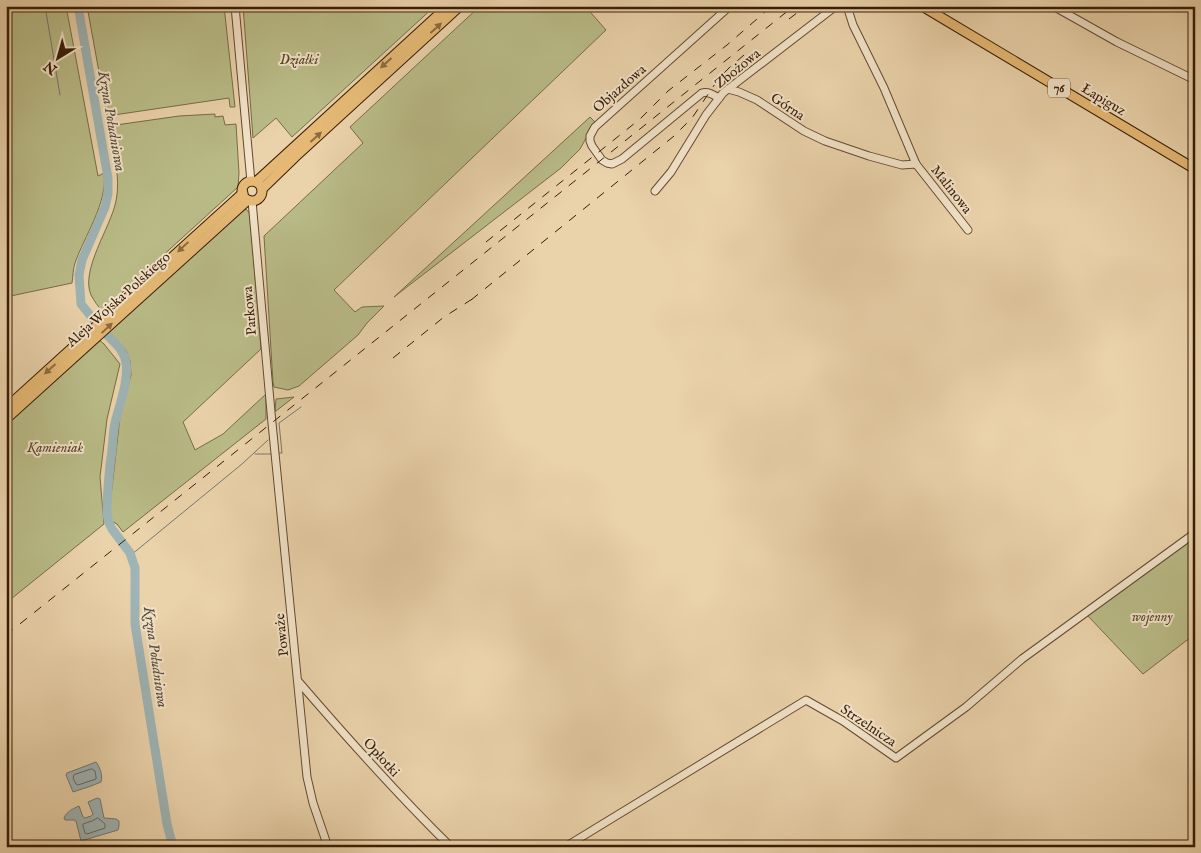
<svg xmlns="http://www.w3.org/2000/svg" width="1201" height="853" font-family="'IM FELL English',serif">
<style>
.green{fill:#b9bb87;stroke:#786c47}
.water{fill:#9eb4b5;stroke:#75786f}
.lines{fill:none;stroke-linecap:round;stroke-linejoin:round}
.shore{stroke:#6b685e;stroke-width:1}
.stream{stroke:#75786f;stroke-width:1}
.river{stroke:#9eb4b5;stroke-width:9}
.minor-casing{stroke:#644a30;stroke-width:9}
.major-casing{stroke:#381d07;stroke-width:11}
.minor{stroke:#f1e2c8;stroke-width:7}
.major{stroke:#e5b975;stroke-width:9}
.rail{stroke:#381d07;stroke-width:1;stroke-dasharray:9 9;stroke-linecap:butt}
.oneway{fill:#8e6b3e}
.labels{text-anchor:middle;stroke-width:4;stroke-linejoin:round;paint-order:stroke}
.shield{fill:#f1e2c8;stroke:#705841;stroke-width:1}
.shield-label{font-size:12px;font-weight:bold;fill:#381d07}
.park-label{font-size:14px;font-style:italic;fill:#584427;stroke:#f1e2c8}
.street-label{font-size:14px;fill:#381d07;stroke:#f1e2c8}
.water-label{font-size:15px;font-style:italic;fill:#574a3b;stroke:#f1e2c8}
</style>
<rect width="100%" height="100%" fill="#ead2aa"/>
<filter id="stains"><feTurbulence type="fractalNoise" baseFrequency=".004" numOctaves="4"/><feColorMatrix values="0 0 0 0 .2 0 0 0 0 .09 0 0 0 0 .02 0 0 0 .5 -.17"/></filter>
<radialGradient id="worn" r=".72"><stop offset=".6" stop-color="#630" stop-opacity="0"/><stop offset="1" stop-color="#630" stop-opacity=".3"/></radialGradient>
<!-- green -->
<g class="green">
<path d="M31,6H66L98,176L104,173C108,202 84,237 75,263C73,269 73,276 72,283L6,297V9Z"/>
<path d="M87,6H224L235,107H230L229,98L107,116Z"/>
<path d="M243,6H435L292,137L276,118L253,138Z"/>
<path d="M480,6H585L606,30L334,290L355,312L362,307L384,306L367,323L358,335L299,386L288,390L274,387L273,382L264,236L363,143L350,127Z"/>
<path d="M215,114V117L223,116L225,125L236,124L239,173L238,187L102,311C98,306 94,301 91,295C80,270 111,227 116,201C121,177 113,150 109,126L179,116Z"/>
<path d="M590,117L595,122L580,149L561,168L394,297Z"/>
<path d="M246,209L250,214L261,349L183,422L195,450L223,434L266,394V419L123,532L117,524L111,521L110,505L120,417L131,375L130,361L126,350L109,332L237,215Z"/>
<path d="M99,340L104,344L120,364L107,419L100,477L104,524L6,603V425Z"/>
<path d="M294,397L276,411H275L276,399Z"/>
<path d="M1190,540L1195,545V634L1143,674L1087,615Z"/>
</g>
<!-- water -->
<g class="water">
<path d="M96,762C100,767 103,776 101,782L91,786L73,792L66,775L67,773Z"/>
<path d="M97,798L100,799L104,818L116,819L119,821V826L118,830L81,841L76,821L74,820H65L64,818C67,811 73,809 79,806L83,817L85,818L91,816L93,814L88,802Z"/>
</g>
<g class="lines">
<!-- shore -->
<g class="shore">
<path d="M92,769L95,771L96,777V779L78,785L76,784L73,778L74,775Z"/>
<path d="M98,818L105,824V828L87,834L85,833L83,826V824L92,821Z"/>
</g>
<!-- stream -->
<g class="stream">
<path d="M45,6L60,95"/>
<path d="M110,6L111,11"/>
<path d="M279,453H282L279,423L301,407"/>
<path d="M255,454H271"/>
<path d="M131,555L242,464L268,440"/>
</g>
<!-- river -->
<g class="river">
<path d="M78,6L108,178V194L105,207L82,260L79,275L81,304L94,320"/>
<path d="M107,335C115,343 125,351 126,363C129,380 119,406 115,423C113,432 113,441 112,450C109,471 107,493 107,515L109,523L112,529L130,553L135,568V624L167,824L173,847"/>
</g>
<!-- minor casing -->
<g class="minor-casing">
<g id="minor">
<path d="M235,6L251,182"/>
<path d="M847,6L853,25L884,88L916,164L968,230"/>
<path d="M1053,6L1117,42L1195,80"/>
<path d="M728,89L739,92L757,100L804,131L825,141L869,156L902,165L916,164"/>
<path d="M719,98C714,95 708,91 702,93L622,159L612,164L607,163L602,160L592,146L590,141V136L595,127L730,6"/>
<path d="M655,191L671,172L706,115L723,93L836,6"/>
<path d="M252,201L272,423L307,777L313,803L328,847"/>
<path d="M298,681C347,738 397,794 451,847"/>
<path d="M565,847L806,700L843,721L896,758L966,707L1022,659L1195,533"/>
</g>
</g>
<!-- major casing -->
<g class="major-casing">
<g id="major">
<path d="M922,6L1195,169"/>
<circle cx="252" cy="191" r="10"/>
<path d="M256,182L448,6"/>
<path d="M262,189L295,157L460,6"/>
<path d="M6,408L243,193"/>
<path d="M6,419L248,200"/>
</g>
</g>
<!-- minor -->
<use href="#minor" class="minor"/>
<!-- major -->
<use href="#major" class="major"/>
<!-- rail -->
<g class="rail">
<path d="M789,19L806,6"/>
<path d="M486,242L640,119L668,91L727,45L772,6"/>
<path d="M471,300L674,136L692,118L719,78L730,67L744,55"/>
<path d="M393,358L444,317L477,296"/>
<path d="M6,635L794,6"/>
</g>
</g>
<!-- one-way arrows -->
<defs><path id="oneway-solid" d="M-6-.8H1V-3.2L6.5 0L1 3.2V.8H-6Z" transform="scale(1.25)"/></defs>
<g class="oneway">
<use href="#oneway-solid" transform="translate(436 28) rotate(-42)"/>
<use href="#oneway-solid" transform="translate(386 63) rotate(138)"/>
<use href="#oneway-solid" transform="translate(316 137) rotate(-42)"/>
<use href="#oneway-solid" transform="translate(183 247) rotate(137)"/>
<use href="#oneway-solid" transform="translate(107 328) rotate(-43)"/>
<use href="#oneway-solid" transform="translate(50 369) rotate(138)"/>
</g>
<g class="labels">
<!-- shield labels -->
<rect class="shield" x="1048" y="78.5" width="22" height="19" rx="4"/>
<g class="shield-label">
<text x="1059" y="92">76</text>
</g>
<!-- park labels -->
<g class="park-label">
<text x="299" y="64">Działki</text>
<text x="55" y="452">Kamieniak</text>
<text x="1152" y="621">wojenny</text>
</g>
<!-- street labels -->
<g class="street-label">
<text transform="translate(737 68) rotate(-39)" y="5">Zbożowa</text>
<text transform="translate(619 88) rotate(-41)" y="5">Objazdowa</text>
<text transform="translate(1104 99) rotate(31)" y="5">Łapiguz</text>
<text transform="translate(788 106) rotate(34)" y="5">Górna</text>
<text transform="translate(952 189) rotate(52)" y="5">Malinowa</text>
<text transform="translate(118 299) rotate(-42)" y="5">Aleja Wojska Polskiego</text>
<text transform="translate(249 311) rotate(-95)" y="5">Parkowa</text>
<text transform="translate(281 635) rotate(-96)" y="5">Poważe</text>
<text transform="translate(869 725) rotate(34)" y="5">Strzelnicza</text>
<text transform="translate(382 757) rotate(48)" y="5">Opłotki</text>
</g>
<!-- water labels -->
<g class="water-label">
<text transform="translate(112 121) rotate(80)" y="5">Krzna Południowa</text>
<text transform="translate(156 657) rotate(82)" y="5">Krzna Południowa</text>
</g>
</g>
<!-- margin -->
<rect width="1201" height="853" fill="none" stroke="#ead2aa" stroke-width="25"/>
<rect x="8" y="8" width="1186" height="838" fill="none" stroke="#381d07" stroke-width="2.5"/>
<rect x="12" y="12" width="1176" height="828" fill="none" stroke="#381d07"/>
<!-- north arrow -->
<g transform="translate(58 58) rotate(217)" stroke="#f1e2c8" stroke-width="4" paint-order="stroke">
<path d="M0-4L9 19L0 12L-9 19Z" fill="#381d07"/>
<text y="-8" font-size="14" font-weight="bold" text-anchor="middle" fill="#381d07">N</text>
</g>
<rect width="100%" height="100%" filter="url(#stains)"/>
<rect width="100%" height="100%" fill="url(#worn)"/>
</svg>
